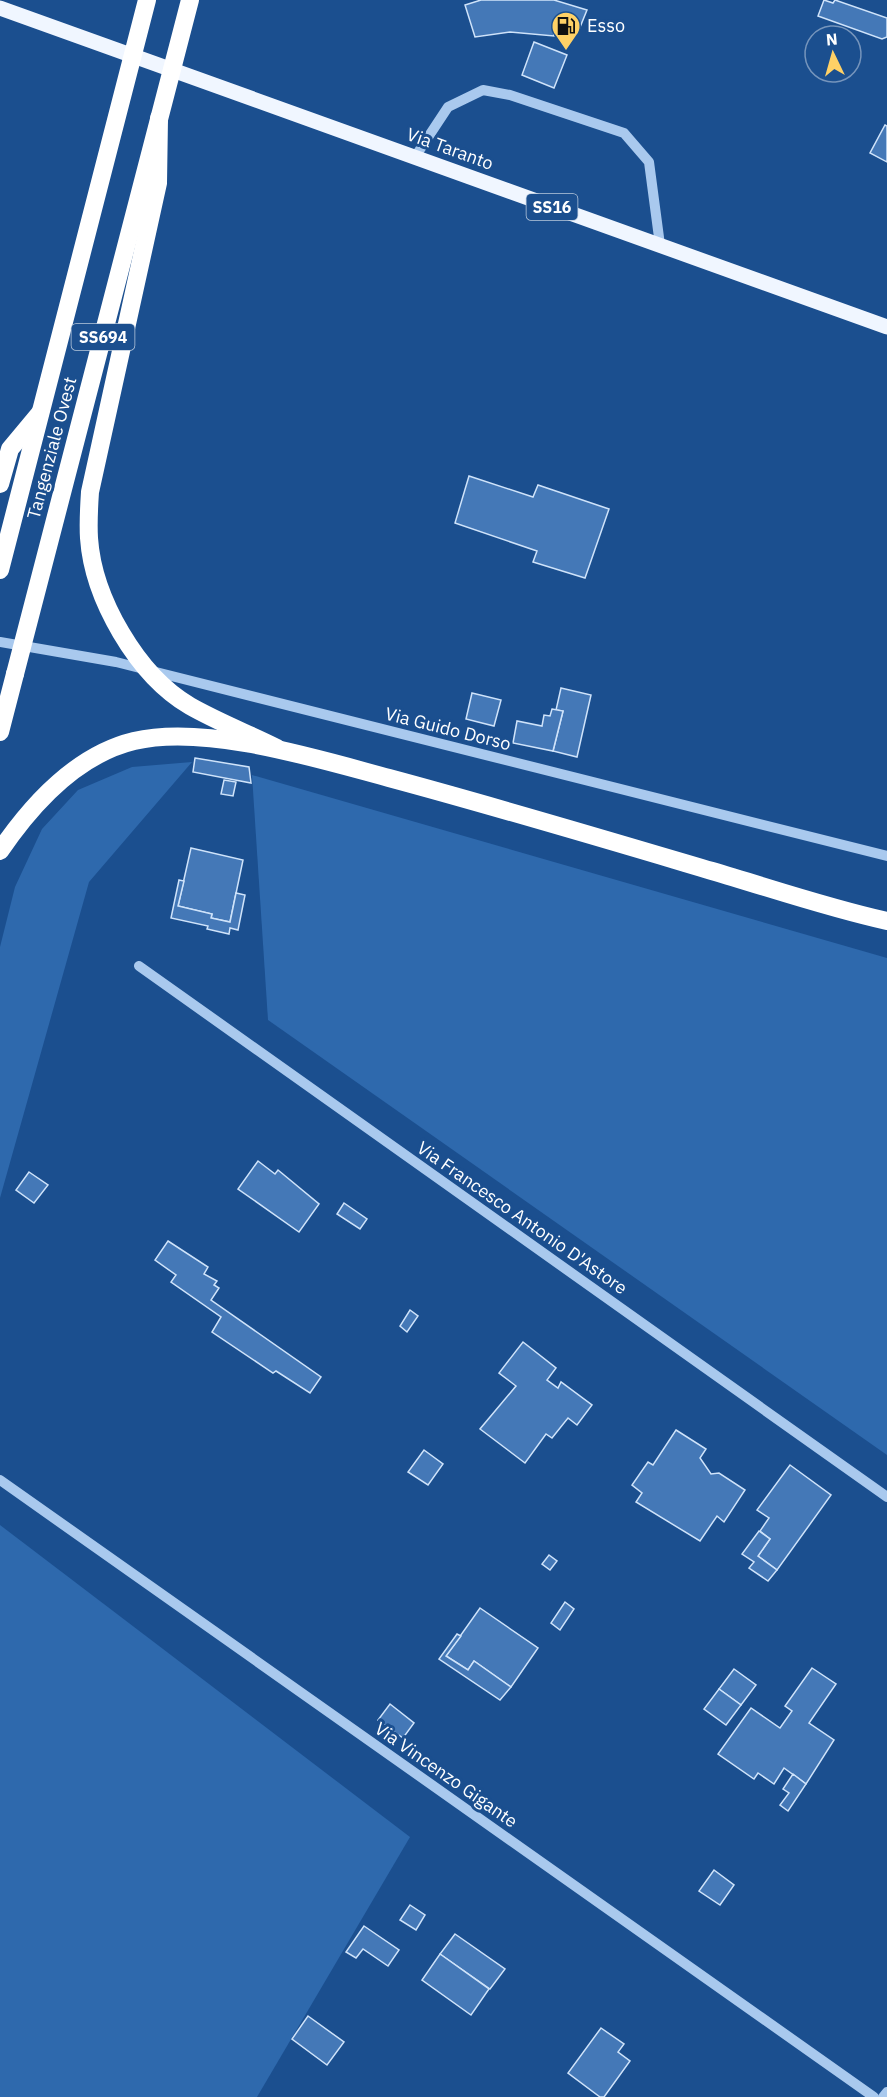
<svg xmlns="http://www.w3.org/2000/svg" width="887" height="2097" font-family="'IBM Plex Sans',sans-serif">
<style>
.green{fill:#2e69ad}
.building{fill:#4478b7;stroke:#cfe3fa;stroke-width:1.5}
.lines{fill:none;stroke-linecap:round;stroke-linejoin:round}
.minor{stroke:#a9c9ee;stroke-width:10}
.major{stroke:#f0f6ff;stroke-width:15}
.highway{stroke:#fff;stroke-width:18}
.highway-bridge{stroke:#fff;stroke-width:18}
.labels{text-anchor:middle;stroke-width:6;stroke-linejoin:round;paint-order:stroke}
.shield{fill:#1b4f8f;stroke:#bbcadd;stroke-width:1.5}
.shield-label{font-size:16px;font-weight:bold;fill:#fff}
.poi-label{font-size:18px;fill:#fff;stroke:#1b4f8f;text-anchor:start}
.street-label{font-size:18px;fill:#fff;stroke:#1b4f8f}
</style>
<rect width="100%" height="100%" fill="#1b4f8f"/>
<!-- green -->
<g class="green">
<path d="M192,762L89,882L0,1198V947L15,887L42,829L78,790L132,767Z"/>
<path d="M252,775L887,958V1455L268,1020Z"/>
<path d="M0,1525L410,1837L257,2097H0Z"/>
</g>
<!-- building -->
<g class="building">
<path d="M481,0H554L587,10L578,32L554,26V36L510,32L475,37L465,5Z"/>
<path d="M824,0L833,3L835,0L887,18V37L882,39L818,16Z"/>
<path d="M534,42L567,55L554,88L522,75Z"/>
<path d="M885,125L887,126V162L870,153Z"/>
<path d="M469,476L533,497L538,485L609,509L585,578L533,562L537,551L455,523Z"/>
<path d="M561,688L591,695L577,757L553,751L563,711L556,710Z"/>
<path d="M472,693L501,700L494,726L466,719Z"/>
<path d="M552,709L563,711L553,751L513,743L517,721L542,726L544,715L550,716Z"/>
<path d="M195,758L249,767L251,783L193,772Z"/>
<path d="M224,780L236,782L233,796L221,794Z"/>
<path d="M191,848L243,860L230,922L211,918L212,914L178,906Z"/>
<path d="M179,880L184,881L178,906L212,914L211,918L230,922L236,893L245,895L238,930L230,928L229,934L207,929L208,926L171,918Z"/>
<path d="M258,1161L275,1174L278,1170L319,1204L299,1232L238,1189Z"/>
<path d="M29,1172L48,1185L34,1203L16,1190Z"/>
<path d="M344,1203L367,1219L360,1229L337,1214Z"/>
<path d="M168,1241L208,1267L204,1274L217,1281L214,1285L219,1288L211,1300L321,1377L310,1393L276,1371L273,1373L212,1332L221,1317L171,1282L176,1275L155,1260Z"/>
<path d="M410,1310L418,1316L407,1332L400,1326Z"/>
<path d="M523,1342L556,1368L547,1380L558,1388L561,1382L592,1405L577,1425L568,1418L552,1438L546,1434L525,1463L480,1429L516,1386L499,1373Z"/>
<path d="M676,1430L706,1449L700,1458L711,1474L719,1473L745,1490L724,1522L717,1516L700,1541L636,1502L642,1493L632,1485L648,1462L653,1465Z"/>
<path d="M424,1450L443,1464L428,1485L408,1472Z"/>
<path d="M790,1465L831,1495L777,1570L758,1556L770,1539L760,1531L769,1518L757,1510Z"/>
<path d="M759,1531L770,1539L758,1556L777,1570L768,1581L749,1568L754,1562L742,1554Z"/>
<path d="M549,1555L557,1561L550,1570L542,1564Z"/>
<path d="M565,1602L574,1609L560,1630L551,1623Z"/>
<path d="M480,1608L538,1648L511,1687L474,1661L468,1670L446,1656Z"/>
<path d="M457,1634L461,1636L446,1656L468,1670L474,1661L511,1687L500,1700L439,1659Z"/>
<path d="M812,1668L836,1684L809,1723L834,1740L806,1784L784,1768L774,1784L758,1773L754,1779L718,1754L751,1708L780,1728L792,1711L785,1706Z"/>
<path d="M734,1669L756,1685L741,1705L719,1689Z"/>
<path d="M719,1689L741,1705L726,1725L704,1709Z"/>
<path d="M390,1704L414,1723L403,1738L378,1720Z"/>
<path d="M793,1774L806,1784L788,1811L780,1805L789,1793L783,1789Z"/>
<path d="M714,1870L734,1885L720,1905L699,1891Z"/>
<path d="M410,1905L425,1915L416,1930L400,1920Z"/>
<path d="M364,1926L399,1950L388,1966L363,1949L356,1958L346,1952Z"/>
<path d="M455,1934L505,1969L490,1989L440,1954Z"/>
<path d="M440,1954L489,1989L471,2015L422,1980Z"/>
<path d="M308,2016L344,2042L327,2065L292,2039Z"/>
<path d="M601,2028L624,2044L618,2052L630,2061L604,2097H600L568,2073Z"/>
</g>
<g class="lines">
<!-- minor -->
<g class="minor">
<path d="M415,157L448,107L483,90L510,95L624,133L649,162L660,245"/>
<path d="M0,642L116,662L887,856"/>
<path d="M139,966L887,1497"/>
<path d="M0,1480L874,2097"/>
<path d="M883,2097L887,2092"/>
</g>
<!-- major -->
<path class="major" d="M0,8L887,327"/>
<!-- highway -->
<g class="highway">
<path d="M0,484L10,449L40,413"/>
<path d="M0,732L15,674"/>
<path d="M0,851C32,804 76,755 134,741C206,724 318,759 389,778C497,807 604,839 712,871C770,888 828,908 887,921"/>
</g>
<!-- highway-bridge -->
<g class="highway-bridge">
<path d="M159,118L158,183L90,492C89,507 88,522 89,538C93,598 137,675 190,706C218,722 249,734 277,748"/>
<path d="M0,570L147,0"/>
<path d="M15,674L190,0"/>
</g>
</g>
<!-- icons -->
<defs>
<g id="fuel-pin" transform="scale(1.5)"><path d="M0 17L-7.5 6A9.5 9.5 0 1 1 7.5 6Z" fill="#ffd166" stroke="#1b4f8f"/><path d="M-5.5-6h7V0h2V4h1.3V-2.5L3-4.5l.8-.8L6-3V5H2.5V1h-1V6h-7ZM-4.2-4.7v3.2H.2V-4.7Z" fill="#111"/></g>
</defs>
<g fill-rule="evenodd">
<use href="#fuel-pin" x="566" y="26"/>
</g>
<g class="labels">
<!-- shield labels -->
<g class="shield">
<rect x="526.5" y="194" width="51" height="26" rx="4.5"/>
<rect x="71.5" y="324" width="63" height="26" rx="4.5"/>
</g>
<g class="shield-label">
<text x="552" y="213">SS16</text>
<text x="103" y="343">SS694</text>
</g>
<!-- poi labels -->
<g class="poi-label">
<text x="587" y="32">Esso</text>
</g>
<!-- street labels -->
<g class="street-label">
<text transform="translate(450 149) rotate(20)" y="6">Via Taranto</text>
<text transform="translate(52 448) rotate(-75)" y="6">Tangenziale Ovest</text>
<text transform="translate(448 729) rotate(14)" y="6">Via Guido Dorso</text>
<text transform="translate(522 1218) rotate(35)" y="6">Via Francesco Antonio D'Astore</text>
<text transform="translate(446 1775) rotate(35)" y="6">Via Vincenzo Gigante</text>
</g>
</g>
<!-- north arrow -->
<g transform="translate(833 54) rotate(355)"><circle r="28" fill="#1b4f8f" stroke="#7695bc" stroke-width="1.5"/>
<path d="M0-4.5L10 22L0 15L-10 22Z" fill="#ffd166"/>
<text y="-9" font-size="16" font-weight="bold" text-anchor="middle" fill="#ffffff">N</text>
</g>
</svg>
